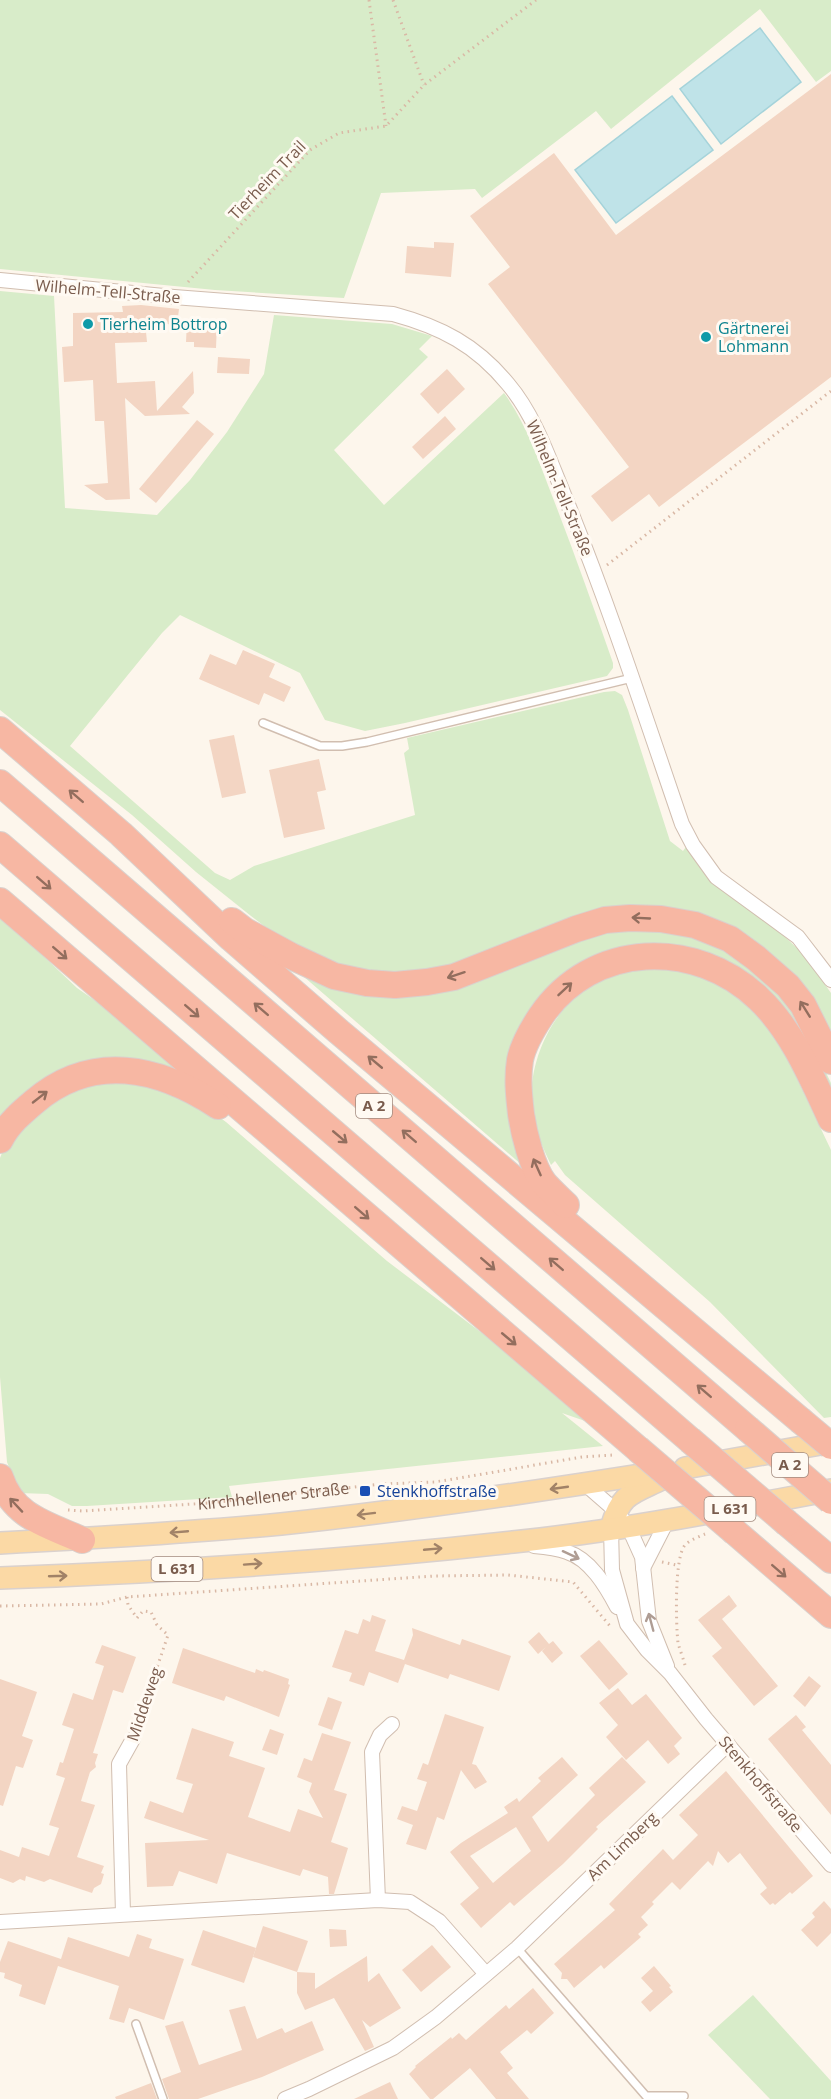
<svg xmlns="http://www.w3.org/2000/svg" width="831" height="2099" font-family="'Open Sans',sans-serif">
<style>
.green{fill:#d8ecc9}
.water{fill:#bfe3e8;stroke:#a5d3da;stroke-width:1.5}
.building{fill:#f3d5c3;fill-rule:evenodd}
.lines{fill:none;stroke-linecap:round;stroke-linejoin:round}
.lane-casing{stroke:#d1beb0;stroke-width:10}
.street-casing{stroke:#d1beb0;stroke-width:16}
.primary-casing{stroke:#dad1cd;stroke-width:24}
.highway-casing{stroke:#dad1cd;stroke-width:28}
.path{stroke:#d9b8a5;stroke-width:3;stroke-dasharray:1.5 4.5;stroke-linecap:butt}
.lane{stroke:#fff;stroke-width:7}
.street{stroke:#fff;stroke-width:14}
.primary{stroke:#fbd9a5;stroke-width:21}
.highway{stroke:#f7b7a3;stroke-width:26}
.highway-bridge-casing{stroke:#dad1cd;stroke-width:28;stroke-linecap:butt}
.highway-bridge{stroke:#f7b7a3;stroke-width:26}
.oneway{stroke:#936e5e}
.oneway2{stroke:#a18267}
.oneway3{stroke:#af9d94}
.culture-dot{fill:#0f9aa8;stroke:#fffaf3;stroke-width:2}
.transit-dot{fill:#1a4fb4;stroke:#fffaf3;stroke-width:2}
.labels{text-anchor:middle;stroke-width:6;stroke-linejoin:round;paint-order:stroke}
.shield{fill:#fffaf3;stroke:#a28b7f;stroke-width:1.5}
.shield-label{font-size:15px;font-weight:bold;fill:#7a5c4d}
.street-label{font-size:16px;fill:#7a5c4d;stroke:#fffaf3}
.culture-label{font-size:16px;fill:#0d838f;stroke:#fffaf3;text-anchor:start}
.transit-label{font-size:16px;fill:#164399;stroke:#fffaf3;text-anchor:start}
</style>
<rect width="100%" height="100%" fill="#fdf6ec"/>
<!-- green -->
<g class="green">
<path d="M0,0H831V71L816,82L760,9L611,129L596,111L482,198L475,189L381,193L344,298L215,290L0,269Z"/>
<path d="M0,291L54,296L65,508L157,515L190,480L227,432L264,374L274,315L392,324L432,336L419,349L428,357L334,450L384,505L504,393C526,423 538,459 551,493C573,549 593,606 613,663V668L607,676L405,723L365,731L325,720L300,673L180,615L162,633L70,746L215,873L230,880L254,866L415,815L404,753L409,749L407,738L604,692L615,691L622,695L628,710L670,841L683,851L686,847L699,866L718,887L782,934L801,952L819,976L831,993V1041L812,1005L686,914L415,973L364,971L336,964L284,941L251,916L196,872L132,815L0,710Z"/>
<path d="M0,915L77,988L133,1027L182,1072L140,1061L0,1124Z"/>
<path d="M602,930L680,931L728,950L786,1001L820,1060L831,1083V1091L801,1040L668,946L535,1013L522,1165L303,976V973L352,988Z"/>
<path d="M657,967L699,973L747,1002L772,1033L790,1064L831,1150V1417L824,1418L710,1302L565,1175L555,1161L551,1165C544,1150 537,1135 533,1118C524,1069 550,1007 595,984C614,973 635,970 657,967Z"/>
<path d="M138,1080L208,1109L226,1122L387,1261L495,1343L585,1419V1421L562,1413L603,1446L229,1486L232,1497L87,1506H72L48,1494L19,1493L7,1462L0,1377V1158L4,1148L26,1118L81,1084Z"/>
<path d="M753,1995L831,2081V2099H770L708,2035Z"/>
</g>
<!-- water -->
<g class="water">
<path d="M760,28L801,82L721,144L680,89Z"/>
<path d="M672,96L713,150L616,223L575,170Z"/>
</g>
<!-- building -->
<g class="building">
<path d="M831,74V377L659,507L649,494L612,522L591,496L629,467L488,284L510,267L470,216L554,153L616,235Z"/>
<path d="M434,242L454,243L451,277L405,273L407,246L434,248Z"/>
<path d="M141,305L179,309L177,325L145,322L147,342L115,343L117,383L155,381L157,411L193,371L194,393L182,407L190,414L145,416L125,398L130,499L106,500L84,485L108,483L104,421H95L93,380L64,382L62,347L73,346V313L123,312L122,306Z"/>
<path d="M187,321L217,323L216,348L194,347V342H186Z"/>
<path d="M218,357L250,359L249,374L217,373Z"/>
<path d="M447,369L465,389L438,414L420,394Z"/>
<path d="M445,416L456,429L423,459L412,447Z"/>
<path d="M197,420L214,434L156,503L139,489Z"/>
<path d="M243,650L275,664L269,677L291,687L284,702L264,693L259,705L199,679L210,654L236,665Z"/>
<path d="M234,735L246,793L222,798L209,740Z"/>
<path d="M319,759L326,790L317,792L325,829L284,838L269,770Z"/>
<path d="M729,1595L737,1606L722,1619L778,1686L754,1706L712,1656L722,1648L698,1620Z"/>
<path d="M372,1615L386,1620L375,1651L404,1660L413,1635L412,1628L460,1645L462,1639L511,1656L499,1691L450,1674L448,1679L405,1664L398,1683L369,1672L364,1686L349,1681L352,1673L332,1667L345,1630L358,1634L363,1619L370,1622Z"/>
<path d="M539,1632L549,1644L553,1641L563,1653L552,1663L542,1651L546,1647L538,1654L528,1642Z"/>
<path d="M599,1640L628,1674L609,1690L580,1656Z"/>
<path d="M102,1645L136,1657L123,1693L113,1690L93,1753L98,1754L95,1763L96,1767L90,1772L81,1801L95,1805L77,1857L104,1866L101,1873L104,1874L101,1884L94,1888L92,1893L50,1879L44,1882L26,1876L25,1881L20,1879L13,1883L0,1878V1850L19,1857L22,1847L49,1856L59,1828L49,1825L65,1778L56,1775L60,1762L63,1763L74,1729L62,1725L73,1693L93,1700L104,1666L95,1663Z"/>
<path d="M183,1648L255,1673L256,1669L263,1672L264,1670L289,1679L288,1684L290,1685L279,1717L226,1696L224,1701L172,1683Z"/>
<path d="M809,1676L821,1686L805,1707L793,1696Z"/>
<path d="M0,1679L37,1692L22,1736L33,1740L23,1768L16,1766L3,1806L0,1805Z"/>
<path d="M618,1688L632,1705L646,1694L682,1738L674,1746L680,1754L668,1764L648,1740L626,1760L606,1737L618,1725L599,1703Z"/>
<path d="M328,1697L342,1702L332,1730L318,1725Z"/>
<path d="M445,1714L484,1727L472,1764L476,1765L487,1782L475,1789L461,1770L444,1820L437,1817L426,1850L406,1844L413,1825L397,1819L402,1806L417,1811L427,1782L417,1779L423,1763L428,1765Z"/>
<path d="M796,1715L806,1727L802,1730L831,1765V1815L768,1739Z"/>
<path d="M192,1728L234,1742L229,1756L265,1768L248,1817L290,1832L298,1809L323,1818L309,1792L312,1783L297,1777L304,1758L312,1761L322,1733L351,1742L334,1790L347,1794L331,1842L348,1848L334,1894H329L328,1877L303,1869L300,1876L227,1853L217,1884L179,1871L173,1886L147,1887L145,1843L209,1840L144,1818L150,1801L183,1813L193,1784L176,1779Z"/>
<path d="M270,1729L284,1734L277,1755L262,1750Z"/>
<path d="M562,1757L578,1775L532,1817L548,1842L595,1795L589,1788L622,1757L646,1782L596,1827L598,1829L563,1864L514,1906L510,1902L481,1928L460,1904L479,1888L450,1852L461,1843L508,1813L504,1807L517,1798L519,1802L541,1781L538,1778ZM516,1827L531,1851L493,1883L470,1856Z"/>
<path d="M726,1771L813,1876L792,1894L790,1892L775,1905L773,1903L770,1905L760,1894L767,1888L740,1853L728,1863L718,1851L713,1866L708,1861L680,1890L672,1882L652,1902L654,1904L641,1917L648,1925L638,1934L641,1937L604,1969L601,1965L574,1988L567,1979H561L562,1973L554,1964L615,1910L609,1904L663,1849L673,1860L698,1835L679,1815Z"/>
<path d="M824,1901L831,1909V1933L817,1947L801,1930L815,1917L812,1913Z"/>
<path d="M263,1926L308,1941L297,1972L253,1957Z"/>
<path d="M329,1929L346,1930L347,1946L330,1947Z"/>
<path d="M203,1930L256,1948L244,1983L191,1965Z"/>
<path d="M137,1934L152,1939L149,1948L184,1959L164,2020L129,2008L124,2023L109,2019L119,1986L58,1966L45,2005L19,1996L22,1985L4,1978L5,1973L0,1972V1962L8,1941L61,1959L68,1937L129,1957Z"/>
<path d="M432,1945L451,1967L421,1992L402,1970Z"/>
<path d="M367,1956L368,1982L379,1973L401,2008L370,2027L362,2020L374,2047L365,2051L334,1998L305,2010L297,1993V1972L315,1973V1989Z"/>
<path d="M654,1966L671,1986L669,1987L673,1992L650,2012L641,2002L653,1991L641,1978Z"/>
<path d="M533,1988L554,2013L531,2034L527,2030L500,2052L513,2068L507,2073L529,2099H496L470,2068L433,2099H430L409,2074L416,2067L415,2066L451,2037L452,2039L459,2033L466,2040L506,2005L509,2009Z"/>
<path d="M245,2006L257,2039L282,2028L285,2033L312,2021L324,2050L262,2077L198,2099H169L162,2079L181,2072L165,2026L183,2021L199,2065L242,2050L229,2010Z"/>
<path d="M390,2082L398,2099H354Z"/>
<path d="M151,2083L157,2099H116L115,2097Z"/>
</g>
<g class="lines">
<!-- lane casing -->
<g class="lane-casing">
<g id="lane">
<path d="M263,723L320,746H342L367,742L632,678"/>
<path d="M517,1948L646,2096H684"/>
<path d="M136,2024L163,2099"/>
</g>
</g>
<!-- street casing -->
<g class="street-casing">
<g id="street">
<path d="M0,280L174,297L393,314C441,327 476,345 508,384C536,417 550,462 567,502C610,608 645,716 682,824L693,845L716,877L798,937L831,980"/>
<path d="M585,1484L616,1511L628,1526L642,1557L649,1621L667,1666"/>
<path d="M611,1528L612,1570L627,1624L647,1650L670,1673L706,1719L831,1865"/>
<path d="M534,1546C545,1547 556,1548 567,1552C590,1559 606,1586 617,1607"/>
<path d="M643,1568L667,1521"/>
<path d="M378,1900L372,1752L380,1735L392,1724"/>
<path d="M123,1914L119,1764L133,1739"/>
<path d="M0,1922L378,1900L410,1902L439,1921L486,1974"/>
<path d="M285,2099L309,2089L393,2048L436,2017L517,1948L728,1744"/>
</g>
</g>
<!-- primary casing -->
<g class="primary-casing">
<g id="primary">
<path d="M685,1468L831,1442"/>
<path d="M611,1528C621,1493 631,1494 662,1479"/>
<path d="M0,1543C94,1538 187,1533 281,1524C407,1511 533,1492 659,1472"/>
<path d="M0,1578C171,1572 342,1561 513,1542C620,1531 725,1510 831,1490"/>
</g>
</g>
<!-- highway casing -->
<g class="highway-casing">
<g id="highway">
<path d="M0,730L121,834L231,938L338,1031L800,1420"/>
<path d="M0,783L748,1429"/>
<path d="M0,845C229,1045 461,1240 690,1440"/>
<path d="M0,901L638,1449"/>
<path d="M232,921L245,931L291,956L334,976L367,983L395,985L427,982L454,977L576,929L605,920L630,918L661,919L695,925L730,939L756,958L788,986L803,1005L831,1061"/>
<path d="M0,1140C8,1124 21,1113 34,1102C92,1052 159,1067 218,1106"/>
<path d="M566,1205C559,1198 551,1191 544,1183C532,1167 524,1134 521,1114C519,1096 517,1079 520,1060C523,1045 533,1028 541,1016C592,941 696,938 759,999C792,1030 812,1078 831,1119"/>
<path d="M0,1477C13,1517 46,1524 82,1540"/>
<path d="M787,1523L831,1560"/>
<path d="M735,1532L831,1615"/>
</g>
</g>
<!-- path -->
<g class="path">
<path d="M369,0L386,126"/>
<path d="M393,0L424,85"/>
<path d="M188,282L310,150L339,133L386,126L424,85L536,0"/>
<path d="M607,565L831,391"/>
<path id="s1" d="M68,1510L83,1511L209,1503L382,1484L436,1482L582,1457L613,1455"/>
<path d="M662,1562L676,1565"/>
<path d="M127,1597L128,1605L137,1618L143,1611L151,1612L157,1625L168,1635L138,1724"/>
<path d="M0,1606L101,1604L127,1597L434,1576L508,1575L573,1582L610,1626"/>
<path d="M685,1665C683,1658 680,1650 678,1643C676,1625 674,1558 685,1545C690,1540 698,1537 705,1534"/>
</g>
<!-- lane -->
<use href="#lane" class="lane"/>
<!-- street -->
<use href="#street" class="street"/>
<!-- primary -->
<use href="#primary" class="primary"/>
<!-- highway -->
<use href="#highway" class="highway"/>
<!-- highway-bridge casing -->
<g class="highway-bridge-casing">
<g id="highway-bridge">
<path d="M800,1420L831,1446"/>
<path d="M748,1429L831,1501"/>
<path d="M690,1440L787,1523"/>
<path d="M638,1449L735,1532"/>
</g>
</g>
<!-- highway-bridge -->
<use href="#highway-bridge" class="highway-bridge"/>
</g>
<!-- one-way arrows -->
<defs><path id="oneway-shaft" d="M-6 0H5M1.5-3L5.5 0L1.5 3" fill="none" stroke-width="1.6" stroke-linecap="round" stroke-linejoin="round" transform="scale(1.5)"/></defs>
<g class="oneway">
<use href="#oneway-shaft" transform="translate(76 796) rotate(-139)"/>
<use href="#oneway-shaft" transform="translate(44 883) rotate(41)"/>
<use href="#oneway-shaft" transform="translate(641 918) rotate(-177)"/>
<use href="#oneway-shaft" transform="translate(60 953) rotate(41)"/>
<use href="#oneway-shaft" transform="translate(456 975) rotate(162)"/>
<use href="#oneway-shaft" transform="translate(565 989) rotate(-43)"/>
<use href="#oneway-shaft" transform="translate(261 1009) rotate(-139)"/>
<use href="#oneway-shaft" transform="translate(805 1009) rotate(-122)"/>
<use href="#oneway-shaft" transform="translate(192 1011) rotate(41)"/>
<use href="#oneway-shaft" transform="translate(375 1062) rotate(-140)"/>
<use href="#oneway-shaft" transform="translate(40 1097) rotate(-38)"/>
<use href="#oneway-shaft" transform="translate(409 1136) rotate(-139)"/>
<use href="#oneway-shaft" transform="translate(340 1137) rotate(40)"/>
<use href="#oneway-shaft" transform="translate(537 1167) rotate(-114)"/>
<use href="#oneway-shaft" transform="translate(362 1213) rotate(41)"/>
<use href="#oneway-shaft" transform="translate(488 1264) rotate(41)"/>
<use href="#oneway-shaft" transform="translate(556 1264) rotate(-139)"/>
<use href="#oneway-shaft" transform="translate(509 1339) rotate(40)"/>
<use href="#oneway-shaft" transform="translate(704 1391) rotate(-139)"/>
<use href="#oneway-shaft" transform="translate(16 1505) rotate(-133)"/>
<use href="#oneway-shaft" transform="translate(779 1571) rotate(41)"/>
</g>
<g class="oneway2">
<use href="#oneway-shaft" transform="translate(559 1488) rotate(172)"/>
<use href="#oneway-shaft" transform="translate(366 1514) rotate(173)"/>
<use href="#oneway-shaft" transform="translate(179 1532) rotate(175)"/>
<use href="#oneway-shaft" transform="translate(433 1549) rotate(-5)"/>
<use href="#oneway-shaft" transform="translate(253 1564) rotate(-4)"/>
<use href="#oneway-shaft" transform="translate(58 1576) rotate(-2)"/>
</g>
<g class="oneway3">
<use href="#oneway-shaft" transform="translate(571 1555) rotate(25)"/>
<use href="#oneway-shaft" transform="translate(651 1622) rotate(-105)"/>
</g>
<!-- markers -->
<g class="culture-dot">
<circle cx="88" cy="324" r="6"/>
<circle cx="706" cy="337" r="6"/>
</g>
<rect class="transit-dot" x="359" y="1485" width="12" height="12" rx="3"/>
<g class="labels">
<!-- shield labels -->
<g class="shield">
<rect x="356" y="1094" width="36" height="24" rx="4.5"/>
<rect x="772" y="1453" width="36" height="24" rx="4.5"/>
<rect x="704.5" y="1497" width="51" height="24" rx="4.5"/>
<rect x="151.5" y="1557" width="51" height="24" rx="4.5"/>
</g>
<g class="shield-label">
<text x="374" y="1111">A 2</text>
<text x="790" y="1470">A 2</text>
<text x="730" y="1514">L 631</text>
<text x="177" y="1574">L 631</text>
</g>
<!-- street labels -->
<g class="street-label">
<text transform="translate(267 180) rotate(-46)" y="6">Tierheim Trail</text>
<text transform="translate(108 291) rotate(5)" y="6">Wilhelm-Tell-Straße</text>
<text transform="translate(560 488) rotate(67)" y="6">Wilhelm-Tell-Straße</text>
<text dy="6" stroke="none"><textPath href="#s1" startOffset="206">Kirchhellener Straße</textPath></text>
<text transform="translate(144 1704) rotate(-71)" y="6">Middeweg</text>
<text transform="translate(761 1784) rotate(50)" y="6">Stenkhoffstraße</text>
<text transform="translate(622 1846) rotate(-44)" y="6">Am Limberg</text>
</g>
<!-- culture labels -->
<g class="culture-label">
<text x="100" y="330">Tierheim Bottrop</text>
<text x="718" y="334">Gärtnerei<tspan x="718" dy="18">Lohmann</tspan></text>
</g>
<!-- transit labels -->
<g class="transit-label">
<text x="377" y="1497">Stenkhoffstraße</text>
</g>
</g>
</svg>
